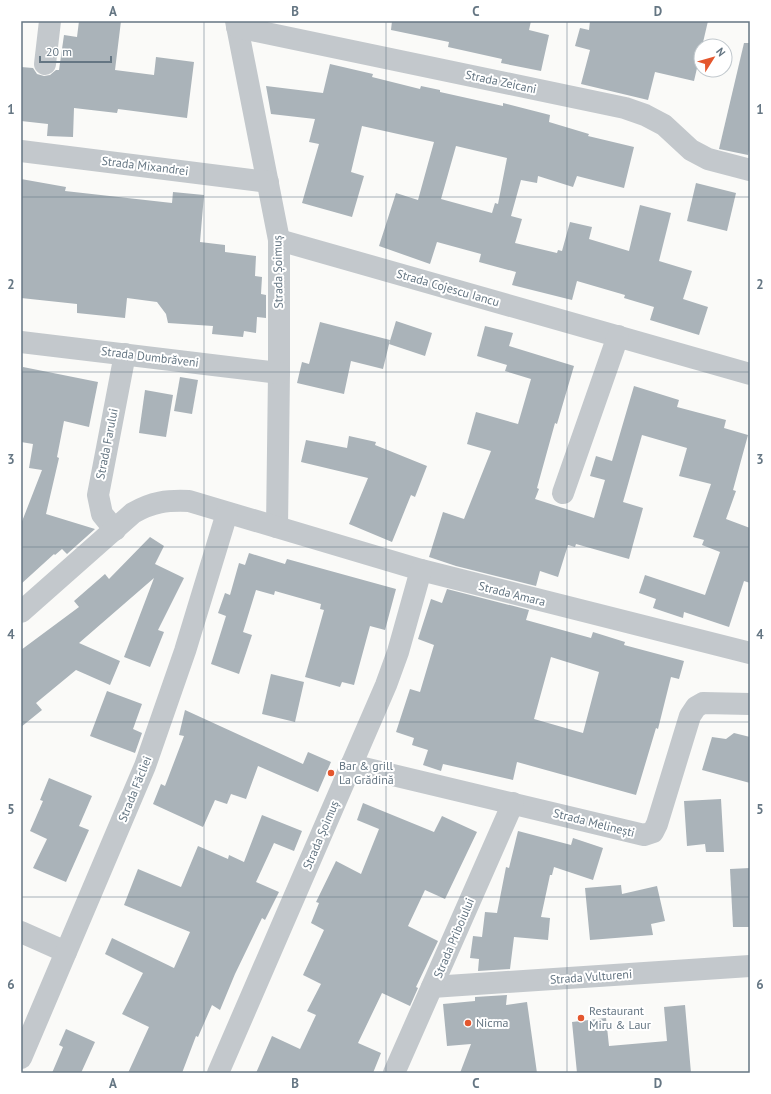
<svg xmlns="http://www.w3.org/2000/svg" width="771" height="1094" font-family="'PT Sans',sans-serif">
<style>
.building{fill:#aab3b9;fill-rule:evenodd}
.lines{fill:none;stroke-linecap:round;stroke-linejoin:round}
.street{stroke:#c3c8cc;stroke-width:22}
.grid{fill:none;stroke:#657683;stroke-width:1;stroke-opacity:0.55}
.poi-dot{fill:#e4572e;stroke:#fff;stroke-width:1.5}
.labels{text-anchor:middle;stroke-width:4;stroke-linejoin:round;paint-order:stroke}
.street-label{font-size:12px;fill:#657683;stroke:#fff}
.poi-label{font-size:12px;fill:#657683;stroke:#fff;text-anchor:start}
.neatline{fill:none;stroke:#657683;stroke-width:1.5}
.grid-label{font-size:13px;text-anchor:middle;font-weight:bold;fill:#657683}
</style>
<rect width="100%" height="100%" fill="#fafaf8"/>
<!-- building -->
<g class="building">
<path d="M79,21H121L115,70L154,75L156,57L194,62L187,118L118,109L117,113L74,108L73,137L47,136L48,124L21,121V67L33,68L37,74L44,76L50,75L56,70H59L64,35L77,37Z"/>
<path d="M392,21H531L529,30L549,35L541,71L501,63L502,59L448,47L449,42L391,30Z"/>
<path d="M590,21H708L694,81L655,72L648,100L581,84L590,50L575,46L580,28L589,30Z"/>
<path d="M744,43H750V145L748,155L719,149Z"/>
<path d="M330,64L373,74L372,77L420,89L421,86L440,90V92L503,106V103L550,115L549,122L589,134L588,136L634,147L624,188L577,176L573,187L538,176L537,183L521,180L511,216L522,219L515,243L557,253L558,250L562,251L570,222L592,227L589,239L629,251L640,205L671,213L659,261L692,271L683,299L708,307L699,335L650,320L654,307L624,298L625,295L577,281L572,300L512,285L516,272L479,262L481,254L437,242L430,264L379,246L396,193L418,200L434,142L362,126L351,172L364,176L352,217L302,203L319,144L309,142L315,119L271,114L266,86L323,93ZM456,146L507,158L498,204L495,203L492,213L441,199Z"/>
<path d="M21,179L66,187L65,191L172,203L173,192L204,195L200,242L225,245V252L256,256L255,276L262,277L261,294L266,295V318L257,317L256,333L244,331L243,337L212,334L213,326L168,323L166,314L157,302L127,298L125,318L77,313V304L21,298Z"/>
<path d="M696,183L736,193L727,231L687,221Z"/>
<path d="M396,321L432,333L425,356L389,344Z"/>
<path d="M320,322L390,340L383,369L351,361L344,394L297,383L302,362L309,364Z"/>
<path d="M485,326L513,333L509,346L574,366L557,424L555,423L537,488L539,489L535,499L594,518L605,480L590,476L596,456L612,461L634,386L679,400L677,407L726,420L724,428L748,435L733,490L736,491L726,519L750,528V583L744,581L729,627L684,612L683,618L653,608L656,599L639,593L645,575L705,595L720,552L702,545L704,540L693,537L711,484L679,476L687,448L642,435L623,502L643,508L629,559L576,544L575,547L568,545L558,577L540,571L536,586L456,566L429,557L443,512L464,519L491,451L467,444L476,412L518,424L531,379L505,371L507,365L477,356Z"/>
<path d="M23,367L98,382L89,427L64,421L57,457L59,458L46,514L95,529L67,554L62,549L55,555L54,554L21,584V524L42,470L29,468L33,444L21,442V378Z"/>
<path d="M180,377L198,380L192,414L174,411Z"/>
<path d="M145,390L173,395L166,437L139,433Z"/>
<path d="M349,436L376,442L375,445L427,466L415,497L411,495L392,542L349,524L368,478L301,462L306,440L347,448Z"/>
<path d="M150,537L164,546L155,564L184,578L158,630L164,632L150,667L124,657L154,578L79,643L120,661L110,685L76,670L36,703L42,710L21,727V650L79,607L74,601L105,574L109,579Z"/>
<path d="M249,553L285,564L287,559L396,589L385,630L370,626L354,685L342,682L340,687L305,677L324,610L320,609L321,604L275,591L274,595L256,590L243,632L252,635L239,674L211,664L226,616L218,613L225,593L230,595L239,563L245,565Z"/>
<path d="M447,589L529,610L526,620L591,638L593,632L625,642L624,645L684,661L679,679L671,677L658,729L656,728L636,795L517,762L513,780L443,764L441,771L423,765L428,750L412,745L414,738L396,732L410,689L420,692L434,645L418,639L431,599L442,603ZM551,657L599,672L583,733L534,719Z"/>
<path d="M271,674L304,682L295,722L262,714Z"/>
<path d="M107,691L142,704L133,729L142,733L135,753L90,736Z"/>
<path d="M185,710L303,764L308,752L331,762L318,792L258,766L246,799L231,794L227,804L215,800L203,827L153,804L161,784L165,786L184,736L179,735Z"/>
<path d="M734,733L750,737V783L702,770L712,737L726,739Z"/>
<path d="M49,778L92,796L79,826L89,830L66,882L33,868L47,839L30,831L43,801L40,800Z"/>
<path d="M721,799L724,852H706L705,844L687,846L684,801Z"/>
<path d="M363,803L434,832L442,816L477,832L445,899L425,890L408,926L438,941L416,987L418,988L410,1006L382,993L358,1043L381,1053L373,1073H256L272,1036L300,1049L316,1015L307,1011L321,984L303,975L324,930L311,923L319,903L316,902L336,861L361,874L379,829L357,820Z"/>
<path d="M262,815L302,831L294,851L274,843L256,882L279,892L265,920L262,918L235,974L220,1010L212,1005L198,1037L196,1036L182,1073H128L149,1027L122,1014L143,973L105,954L112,938L174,968L190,932L124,905L138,869L181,887L198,846L228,859L229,855L244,862Z"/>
<path d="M518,831L571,845L573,838L603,848L593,880L554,867L552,875H550L541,917L550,918L548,940L514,937L510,969L478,971L479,959L470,958L473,936L482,937L485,912L497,913L506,867L509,868Z"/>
<path d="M750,868V927H733L730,869Z"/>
<path d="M621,885L622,894L657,886L665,921L651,924L653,935L590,940L585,888Z"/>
<path d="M507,995L506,1005L527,1002L537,1073H460L471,1044L447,1046L443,1004L475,1001V997Z"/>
<path d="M685,1005L691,1073H577L572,1022L606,1018L609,1046L667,1041L664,1007Z"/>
<path d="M66,1029L95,1042L81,1073H52L63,1047L59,1045Z"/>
</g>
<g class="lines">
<!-- street -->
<g class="street">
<path d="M236,21L279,240V373L277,527"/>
<path d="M237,27L625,108L645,115L664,125L691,150L708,159L750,170"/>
<path d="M45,64L50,21"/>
<path d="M21,151L268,182"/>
<path d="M279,240L750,374"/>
<path d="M21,342L279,373"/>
<path d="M563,493L618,336"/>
<path d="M115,530L102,514L98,495L125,354"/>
<path d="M21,612L133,513C152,502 167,500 189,501L421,570L750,653"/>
<path d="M351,765L644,835L653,832L657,824L690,716L696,707L703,703L750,704"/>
<path d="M21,932L66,952"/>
<path d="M432,987L750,966"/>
<path d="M21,1058L145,766L185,651L227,513"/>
<path d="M218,1073L386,685L398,652L421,570"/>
<path d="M394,1073L513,803"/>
</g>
</g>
<!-- grid -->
<path class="grid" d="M204,21V1073M386,21V1073M567,21V1073M21,197H750M21,372H750M21,547H750M21,722H750M21,897H750"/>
<!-- markers -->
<g class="poi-dot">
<circle cx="331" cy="773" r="4"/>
<circle cx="581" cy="1018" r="4"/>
<circle cx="468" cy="1023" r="4"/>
</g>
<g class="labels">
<!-- street labels -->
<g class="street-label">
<text transform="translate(501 82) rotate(12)" y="4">Strada Zeicani</text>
<text transform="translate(145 166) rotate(7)" y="4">Strada Mixandrei</text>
<text transform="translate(278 272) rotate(-91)" y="4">Strada Șoimuș</text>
<text transform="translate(448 288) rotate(16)" y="4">Strada Cojescu Iancu</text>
<text transform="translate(150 357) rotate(7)" y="4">Strada Dumbrăveni</text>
<text transform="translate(107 444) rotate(-79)" y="4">Strada Farului</text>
<text transform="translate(512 594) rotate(14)" y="4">Strada Amara</text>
<text transform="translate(135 789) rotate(-68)" y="4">Strada Făcliei</text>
<text transform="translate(594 823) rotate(14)" y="4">Strada Melinești</text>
<text transform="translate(321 835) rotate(-67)" y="4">Strada Șoimuș</text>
<text transform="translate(454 938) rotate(-67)" y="4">Strada Priboiului</text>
<text transform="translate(591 977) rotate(-4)" y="4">Strada Vultureni</text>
</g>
<!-- poi labels -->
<g class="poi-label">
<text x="339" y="770">Bar &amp; grill<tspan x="339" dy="14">La Grădină</tspan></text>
<text x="589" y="1015">Restaurant<tspan x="589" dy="14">Miru &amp; Laur</tspan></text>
<text x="476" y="1027">Nicma</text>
</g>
</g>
<!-- border -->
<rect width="771" height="1094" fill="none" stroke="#ffffff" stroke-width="44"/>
<!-- north arrow -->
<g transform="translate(713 58) rotate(53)"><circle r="19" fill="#ffffff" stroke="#c1c8cd"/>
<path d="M0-3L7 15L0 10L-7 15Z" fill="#e4572e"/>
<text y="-6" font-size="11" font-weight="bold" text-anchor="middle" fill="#657683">N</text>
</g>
<!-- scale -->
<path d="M40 56v6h71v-6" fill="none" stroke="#657683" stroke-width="2"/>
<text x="46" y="56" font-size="12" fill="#657683" stroke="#ffffff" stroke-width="3" paint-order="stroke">20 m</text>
<rect x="22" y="22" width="727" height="1050" class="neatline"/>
<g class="grid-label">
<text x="113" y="16">A</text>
<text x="295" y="16">B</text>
<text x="476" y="16">C</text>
<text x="658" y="16">D</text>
<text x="11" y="114">1</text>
<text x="760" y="114">1</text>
<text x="11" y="289">2</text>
<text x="760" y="289">2</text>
<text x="11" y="464">3</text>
<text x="760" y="464">3</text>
<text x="11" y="639">4</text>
<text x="760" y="639">4</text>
<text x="11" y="814">5</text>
<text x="760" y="814">5</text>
<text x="11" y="989">6</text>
<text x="760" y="989">6</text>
<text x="113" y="1088">A</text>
<text x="295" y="1088">B</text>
<text x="476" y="1088">C</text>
<text x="658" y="1088">D</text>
</g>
</svg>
